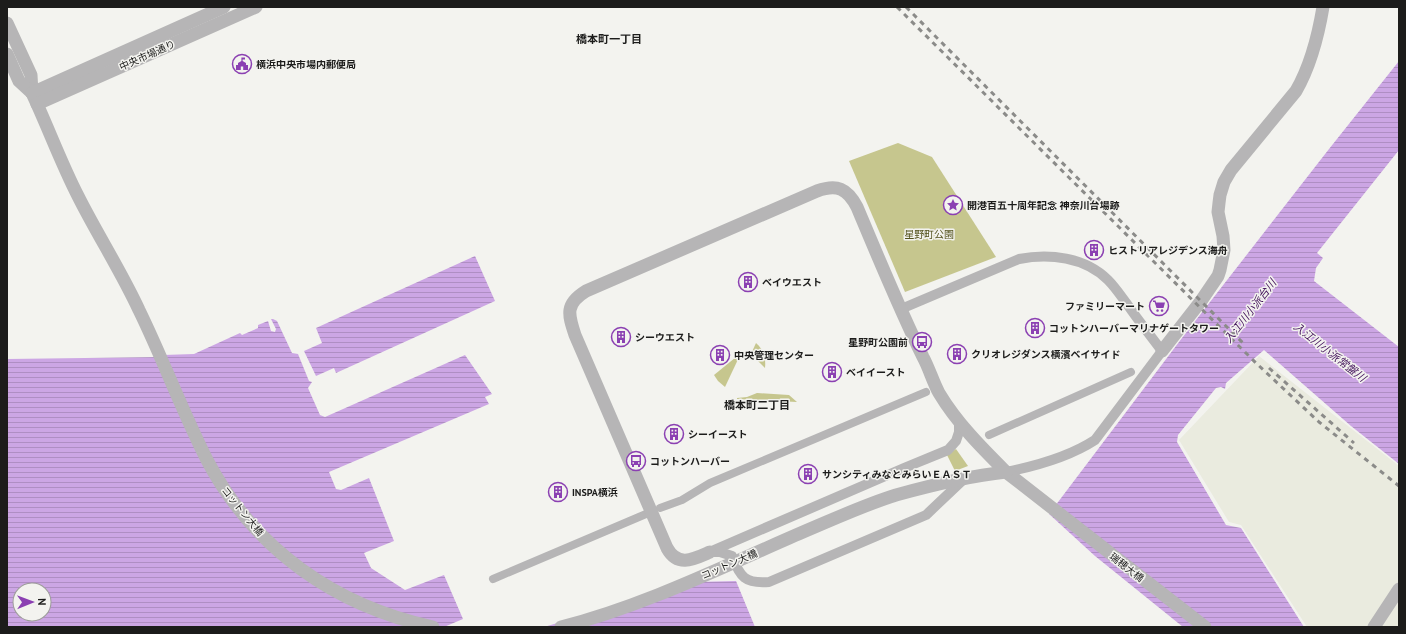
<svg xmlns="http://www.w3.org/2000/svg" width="1406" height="634" font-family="'PT Sans','Noto Sans JP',sans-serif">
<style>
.built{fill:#eaebdf}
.green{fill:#c6c68e}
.water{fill:url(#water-rules);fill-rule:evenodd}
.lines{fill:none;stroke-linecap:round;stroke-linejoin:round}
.pedestrian{stroke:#b6b5b6;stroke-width:8}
.minor{stroke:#b6b5b6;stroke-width:10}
.tertiary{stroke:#b6b5b6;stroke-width:13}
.rail{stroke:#8b8b89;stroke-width:3;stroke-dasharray:5 5;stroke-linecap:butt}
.labels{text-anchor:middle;stroke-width:3;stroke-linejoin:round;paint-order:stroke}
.street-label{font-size:10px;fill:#1c1c1b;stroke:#f3f3ef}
.poi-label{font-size:10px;font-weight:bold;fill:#1c1c1b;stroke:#f3f3ef;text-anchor:start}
.park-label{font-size:10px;fill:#53521c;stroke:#f3f3ef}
.neighbourhood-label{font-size:11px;font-weight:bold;fill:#1c1c1b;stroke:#f3f3ef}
.water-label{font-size:11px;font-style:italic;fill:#45155d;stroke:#f3f3ef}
</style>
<defs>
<pattern id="water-rules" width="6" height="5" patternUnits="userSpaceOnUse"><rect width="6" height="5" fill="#cca6e4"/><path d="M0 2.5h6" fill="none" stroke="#af8ec3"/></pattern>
</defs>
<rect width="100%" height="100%" fill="#f3f3ef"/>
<!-- built -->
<path class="built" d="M1259,356L1399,466V627H1307L1241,525L1229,522L1179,440Z"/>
<!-- green -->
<g class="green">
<path d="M898,143L932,157L996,257L905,292L849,161Z"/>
<path d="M756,343C764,350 766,358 765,368L751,354Z"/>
<path d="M741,353L725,387L718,381L714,375Z"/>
<path d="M757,393L789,395L797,402L737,399V398L747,397Z"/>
<path d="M956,449L968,466L955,471L947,455Z"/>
</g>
<!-- water -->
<g class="water">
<path d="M1399,61V150L1317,253L1323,258L1316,268L1314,281L1399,347V464L1351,426L1264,350L1226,383L1225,389L1221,387L1216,388L1178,435L1177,442L1226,525L1241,528L1304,627H1183L1095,556L1049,514L1182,338L1329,149Z"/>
<path d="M475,256L495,301L336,373L334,368L316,376L304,351L322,343L316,328Z"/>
<path d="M271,319H273L277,321L292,353L298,354L309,381L312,382L308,388L320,415L325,417L465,355L492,394L485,397L489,404L329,472L336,489L341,490L369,478L394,541L364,553L371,568L405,590L444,575L463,619L444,627H417L403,625L404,627H7V359L163,357V355L194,354L240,333L242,335L258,328V325L268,321L271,331L275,332L276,329ZM20,590H44V614H20Z"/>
<path d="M736,581L755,627H544L695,582Z"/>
</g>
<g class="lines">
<!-- pedestrian -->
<g class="pedestrian">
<path d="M989,435L1131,372"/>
<path d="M660,508L682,500L710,483L926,392"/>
<path d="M493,579L646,514"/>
</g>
<!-- minor -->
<g class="minor">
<path d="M901,309L1019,259C1049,253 1085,257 1108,280C1115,287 1121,296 1127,304C1138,320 1150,335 1162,351L1095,440C1069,457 1036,466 1006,472"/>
<path d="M714,550L904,468L948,450L956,441L959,432V421"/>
<path d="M710,552H720L732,556C740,577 745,584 769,582L926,515L966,477"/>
</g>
<!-- tertiary -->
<g class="tertiary">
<path d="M7,23L31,75L32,93C48,127 61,163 78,196C97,234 121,271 139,310C163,359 182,411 207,460C254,549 335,606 433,627"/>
<path d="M7,54L19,81L32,93"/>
<path d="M32,93L224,7"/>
<path d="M37,104L256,7"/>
<path d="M1162,351L1201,301L1218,276L1220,270L1224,250L1223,236L1218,212L1219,203L1220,195L1224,182L1231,170L1296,91C1311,65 1318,37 1323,7"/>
<path d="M710,552C694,559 678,568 667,548L575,335C568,314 565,304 586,291L817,191C837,184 847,188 857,207C878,257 899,308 923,357C929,368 933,382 939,393C957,423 981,447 1006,472L1205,627"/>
<path d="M561,627C644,606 724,566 803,532C834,519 864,505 896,495C932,485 969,476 1006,472"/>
<path d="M1374,627L1399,589"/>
</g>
<!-- rail -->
<g class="rail">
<path d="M897,7L1256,363L1319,422L1399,486"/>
<path d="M906,7L1243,343"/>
<path d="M1269,368L1354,443"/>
</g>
</g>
<!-- icons -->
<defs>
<g id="civic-ring" transform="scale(1)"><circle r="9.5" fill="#f3f3ef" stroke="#8b40b2" stroke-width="1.5"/><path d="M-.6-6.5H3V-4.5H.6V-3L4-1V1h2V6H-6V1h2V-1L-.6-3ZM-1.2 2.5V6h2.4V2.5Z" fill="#8b40b2"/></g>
<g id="sight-ring" transform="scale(1)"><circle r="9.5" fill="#f3f3ef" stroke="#8b40b2" stroke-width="1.5"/><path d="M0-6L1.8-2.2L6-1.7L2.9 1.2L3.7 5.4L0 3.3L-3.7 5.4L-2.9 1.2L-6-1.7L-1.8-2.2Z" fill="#8b40b2"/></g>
<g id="building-ring" transform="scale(1)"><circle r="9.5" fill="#f3f3ef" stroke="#8b40b2" stroke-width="1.5"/><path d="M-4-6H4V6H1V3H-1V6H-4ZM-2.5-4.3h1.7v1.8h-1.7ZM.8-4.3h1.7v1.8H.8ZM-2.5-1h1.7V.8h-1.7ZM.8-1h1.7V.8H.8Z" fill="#8b40b2"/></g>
<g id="supermarket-ring" transform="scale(1)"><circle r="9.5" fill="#f3f3ef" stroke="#8b40b2" stroke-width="1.5"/><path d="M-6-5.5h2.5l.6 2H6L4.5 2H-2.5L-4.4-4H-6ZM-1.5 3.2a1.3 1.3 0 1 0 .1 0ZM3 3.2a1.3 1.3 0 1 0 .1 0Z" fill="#8b40b2"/></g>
<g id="bus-ring" transform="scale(1)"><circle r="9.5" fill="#f3f3ef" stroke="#8b40b2" stroke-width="1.5"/><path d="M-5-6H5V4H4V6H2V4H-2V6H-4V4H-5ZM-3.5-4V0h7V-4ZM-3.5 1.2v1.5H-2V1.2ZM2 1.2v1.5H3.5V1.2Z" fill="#8b40b2"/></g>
</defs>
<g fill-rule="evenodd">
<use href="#civic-ring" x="242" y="64"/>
<use href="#sight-ring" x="953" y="205"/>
<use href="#building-ring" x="1094" y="250"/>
<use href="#building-ring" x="748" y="282"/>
<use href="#supermarket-ring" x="1159" y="306"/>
<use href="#building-ring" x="1035" y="328"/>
<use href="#building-ring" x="621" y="337"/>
<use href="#bus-ring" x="922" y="342"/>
<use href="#building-ring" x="957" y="354"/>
<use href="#building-ring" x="720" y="355"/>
<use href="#building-ring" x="832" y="372"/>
<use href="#building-ring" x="674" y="434"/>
<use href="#bus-ring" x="636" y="461"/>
<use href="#building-ring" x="808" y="474"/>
<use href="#building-ring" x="558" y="492"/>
</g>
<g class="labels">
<!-- street labels -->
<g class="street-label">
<text transform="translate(147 55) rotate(-24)" y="4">中央市場通り</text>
<text transform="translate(243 511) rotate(51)" y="4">コットン大橋</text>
<text transform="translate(729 564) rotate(-23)" y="4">コットン大橋</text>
<text transform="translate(1127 567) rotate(38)" y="4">瑞穂大橋</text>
</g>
<!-- poi labels -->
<g class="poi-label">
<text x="256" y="68">横浜中央市場内郵便局</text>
<text x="967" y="209">開港百五十周年記念 神奈川台場跡</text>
<text x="1108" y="254">ヒストリアレジデンス海舟</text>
<text x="762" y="286">ベイウエスト</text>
<text x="1145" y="310" text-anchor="end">ファミリーマート</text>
<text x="1049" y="332">コットンハーバーマリナゲートタワー</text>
<text x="635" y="341">シーウエスト</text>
<text x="908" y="346" text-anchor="end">星野町公園前</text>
<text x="971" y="358">クリオレジダンス横濱ベイサイド</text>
<text x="734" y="359">中央管理センター</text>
<text x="846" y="376">ベイイースト</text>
<text x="688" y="438">シーイースト</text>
<text x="650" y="465">コットンハーバー</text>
<text x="822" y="478">サンシティみなとみらいＥＡＳＴ</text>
<text x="572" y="496">INSPA横浜</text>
</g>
<!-- park labels -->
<g class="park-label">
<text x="929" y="238">星野町公園</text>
</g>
<!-- neighbourhood labels -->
<g class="neighbourhood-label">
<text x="609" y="43">橋本町一丁目</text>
<text x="757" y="409">橋本町二丁目</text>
</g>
<!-- water labels -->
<g class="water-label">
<text transform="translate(1250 311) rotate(-52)" y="4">入江川小派台川</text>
<text transform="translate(1330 352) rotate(38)" y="4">入江川小派常盤川</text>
</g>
</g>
<!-- border -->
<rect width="1406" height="634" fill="none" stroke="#1c1c1b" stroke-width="16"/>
<!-- north arrow -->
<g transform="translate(32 602) rotate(89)"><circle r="19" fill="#f3f3ef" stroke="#9d9d9a"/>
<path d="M0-3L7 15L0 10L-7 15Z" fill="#8b40b2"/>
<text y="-6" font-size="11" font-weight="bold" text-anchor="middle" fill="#1c1c1b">N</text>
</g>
</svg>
